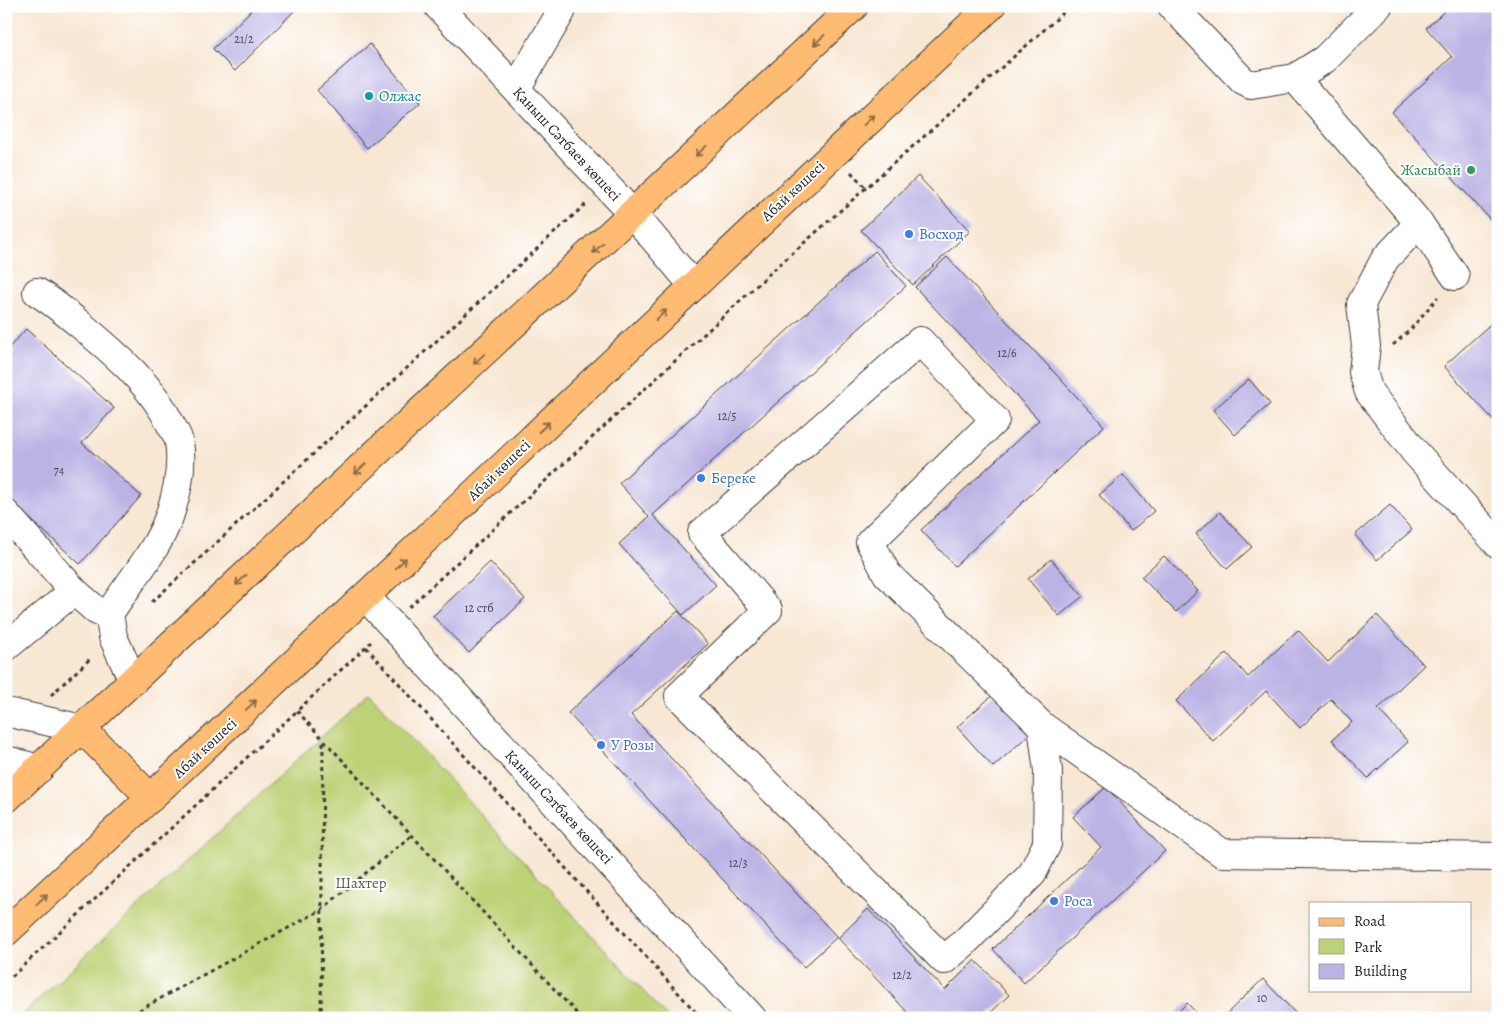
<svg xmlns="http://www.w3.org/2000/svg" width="1504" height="1024" font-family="Alegreya,serif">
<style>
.green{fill:#bdd276;stroke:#6c7749}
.building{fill:#bcb3e5}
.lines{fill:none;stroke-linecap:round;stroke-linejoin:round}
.minor-casing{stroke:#3d3a37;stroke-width:30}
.major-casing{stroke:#3d3a37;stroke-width:30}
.path{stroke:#3d3a37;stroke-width:3;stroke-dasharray:4 4;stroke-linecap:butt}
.minor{stroke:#fff;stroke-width:28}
.major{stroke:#febb71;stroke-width:28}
.oneway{stroke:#8d6c46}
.culture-dot{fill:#0f9aa8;stroke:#fff;stroke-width:2}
.leisure-dot{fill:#2e9e5b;stroke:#fff;stroke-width:2}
.shop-dot{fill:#3f7fe0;stroke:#fff;stroke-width:2}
.labels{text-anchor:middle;stroke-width:4;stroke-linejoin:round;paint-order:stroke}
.number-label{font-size:12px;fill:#44424e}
.culture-label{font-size:15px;fill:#0d838f;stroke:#fff;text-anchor:start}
.street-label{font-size:15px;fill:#1c1c1c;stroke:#fff}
.leisure-label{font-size:15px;fill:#27864d;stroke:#fff;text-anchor:end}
.shop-label{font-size:15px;fill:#366cbe;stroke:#fff;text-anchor:start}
.park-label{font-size:15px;fill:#545c3c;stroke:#fff}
</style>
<rect width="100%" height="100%" fill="#fff"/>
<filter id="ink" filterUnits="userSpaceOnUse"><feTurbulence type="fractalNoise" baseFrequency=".02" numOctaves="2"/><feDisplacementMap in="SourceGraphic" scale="10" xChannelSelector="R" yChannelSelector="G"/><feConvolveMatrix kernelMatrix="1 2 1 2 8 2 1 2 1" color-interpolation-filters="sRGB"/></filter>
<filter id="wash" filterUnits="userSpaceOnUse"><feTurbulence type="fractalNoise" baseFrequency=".0096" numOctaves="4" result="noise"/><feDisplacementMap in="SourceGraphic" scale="20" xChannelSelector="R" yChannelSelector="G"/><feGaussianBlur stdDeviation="1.12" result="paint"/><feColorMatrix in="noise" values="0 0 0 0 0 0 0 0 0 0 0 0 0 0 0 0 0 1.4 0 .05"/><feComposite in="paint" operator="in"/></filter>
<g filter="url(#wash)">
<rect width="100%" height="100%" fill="#f7e7d3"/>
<!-- green -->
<path class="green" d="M369,693L668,1018H18Z"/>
<g id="blocks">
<!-- building -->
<g class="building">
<path d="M255,6H299L235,71L213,49Z"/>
<path d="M1450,6H1498V228L1392,112L1452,57L1426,28Z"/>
<path d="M370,44L420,103L367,148L317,90Z"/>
<path d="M918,176L970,231L913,285L861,230Z"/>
<path d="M875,251L906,286L653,515L716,585L683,615L619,544L649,517L619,483Z"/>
<path d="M947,257L1104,426L955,566L921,530L1039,420L915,287Z"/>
<path d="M1498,317V425L1444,366Z"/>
<path d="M26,329L114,408L82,443L141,496L80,564L6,497V351Z"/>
<path d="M1249,379L1270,404L1235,435L1213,410Z"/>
<path d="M1123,475L1154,511L1131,531L1099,495Z"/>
<path d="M1390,505L1412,530L1377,560L1355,535Z"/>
<path d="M1220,512L1252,547L1227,569L1196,534Z"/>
<path d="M1164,556L1198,591L1176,612L1141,577Z"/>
<path d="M1051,559L1083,596L1059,616L1028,579Z"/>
<path d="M490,562L525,599L469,653L433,616Z"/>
<path d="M678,611L708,644L631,715L837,937L804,967L568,713Z"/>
<path d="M1377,615L1424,665L1378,709L1408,742L1368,778L1332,740L1352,722L1331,699L1300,728L1266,691L1213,741L1176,701L1227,653L1248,677L1298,630L1328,662Z"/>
<path d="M995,693L1031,733L993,767L957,727Z"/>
<path d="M1106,787L1165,851L1024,983L993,949L1101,847L1073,817Z"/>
<path d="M868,909L945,990L975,960L1009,995L985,1018H913L838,938Z"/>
<path d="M1263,979L1300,1018H1222Z"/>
<path d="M1187,1003L1201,1018H1172Z"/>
</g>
</g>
</g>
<g filter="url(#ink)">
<use href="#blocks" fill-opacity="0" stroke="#3d3a37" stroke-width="1"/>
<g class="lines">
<!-- minor casing -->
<g class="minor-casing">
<g id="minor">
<path d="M438,6L633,214L693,285"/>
<path d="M1172,6L1243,81L1251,85L1295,78L1325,59L1378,6"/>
<path d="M1295,78L1419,223L1455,276"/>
<path d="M516,89L561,12L563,6"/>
<path d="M1419,223L1385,259L1361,304L1366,346L1363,372L1369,392L1414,451L1498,544"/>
<path d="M37,292C56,304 71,317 88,331C120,358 153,387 171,425C174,430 178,436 179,442C183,466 177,494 169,517C156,553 129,582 109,614L113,637L133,681"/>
<path d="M6,514L74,591L97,611L109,614"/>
<path d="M366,597L752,1018"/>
<path d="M6,647L74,591"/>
<path d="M6,712L82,729"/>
<path d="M1042,726L1048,771L1047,844L1032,874L963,944L944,960L679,696L768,610L702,533L920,341L995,420L870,542L887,574L1042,726L1222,853L1498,857"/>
<path d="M6,760L39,769"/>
</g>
</g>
<!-- major casing -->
<g class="major-casing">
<g id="major">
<path d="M82,729L151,798"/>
<path d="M6,799L854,6"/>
<path d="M6,932C337,626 662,314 991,6"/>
</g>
</g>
<!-- path -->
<g class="path">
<path d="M851,172L866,188"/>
<path d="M1393,345L1410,330L1438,297"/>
<path d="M152,602L588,202"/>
<path d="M409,607L769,274L1071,6"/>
<path d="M366,647L701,1018"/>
<path d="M51,695L92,657"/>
<path d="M297,711L581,1018"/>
<path d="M6,982L371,642"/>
<path d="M125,1018L321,910L412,835"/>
<path d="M321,1018L323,740"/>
</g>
<!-- minor -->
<use href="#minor" class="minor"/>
<!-- major -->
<use href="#major" class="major"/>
</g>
<!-- one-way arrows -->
<defs><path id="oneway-shaft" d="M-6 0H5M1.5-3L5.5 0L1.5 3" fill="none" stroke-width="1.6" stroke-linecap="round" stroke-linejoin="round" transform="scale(1.25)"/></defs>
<g class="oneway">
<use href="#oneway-shaft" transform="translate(819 40) rotate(137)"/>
<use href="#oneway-shaft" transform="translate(869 120) rotate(-43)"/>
<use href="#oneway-shaft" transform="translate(701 151) rotate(137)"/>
<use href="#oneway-shaft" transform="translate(598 248) rotate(137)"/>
<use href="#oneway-shaft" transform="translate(661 315) rotate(-44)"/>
<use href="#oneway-shaft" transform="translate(479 359) rotate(137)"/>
<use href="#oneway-shaft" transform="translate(544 427) rotate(-44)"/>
<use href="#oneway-shaft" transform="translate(360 469) rotate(137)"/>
<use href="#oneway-shaft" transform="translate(401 563) rotate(-44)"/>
<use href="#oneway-shaft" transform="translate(241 580) rotate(137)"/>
<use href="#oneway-shaft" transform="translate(251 705) rotate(-43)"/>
<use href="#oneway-shaft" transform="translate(42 899) rotate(-43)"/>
</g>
</g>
<!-- markers -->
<circle class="culture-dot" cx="369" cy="96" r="5"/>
<circle class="leisure-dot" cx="1471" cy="170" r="5"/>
<g class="shop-dot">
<circle cx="909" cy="234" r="5"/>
<circle cx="701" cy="478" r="5"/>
<circle cx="601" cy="745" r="5"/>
<circle cx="1054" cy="901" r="5"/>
</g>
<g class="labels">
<!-- number labels -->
<g class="number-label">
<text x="244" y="43">21/2</text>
<text x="1007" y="357">12/6</text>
<text x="727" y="420">12/5</text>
<text x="59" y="474">74</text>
<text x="479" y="612">12 стб</text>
<text x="738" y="867">12/3</text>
<text x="902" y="979">12/2</text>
<text x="1262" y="1002">10</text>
</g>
<!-- culture labels -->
<g class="culture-label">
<text x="379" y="101">Олжас</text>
</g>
<!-- street labels -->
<g class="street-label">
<text transform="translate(567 144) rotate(47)" y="5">Қаныш Сәтбаев көшесі</text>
<text transform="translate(793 191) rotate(-43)" y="5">Абай көшесі</text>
<text transform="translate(499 470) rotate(-44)" y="5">Абай көшесі</text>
<text transform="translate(205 748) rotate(-43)" y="5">Абай көшесі</text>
<text transform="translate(559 807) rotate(47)" y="5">Қаныш Сәтбаев көшесі</text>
</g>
<!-- leisure labels -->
<g class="leisure-label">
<text x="1461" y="175">Жасыбай</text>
</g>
<!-- shop labels -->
<g class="shop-label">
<text x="919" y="239">Восход</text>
<text x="711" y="483">Береке</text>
<text x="611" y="750">У Розы</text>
<text x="1064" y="906">Роса</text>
</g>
<!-- park labels -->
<g class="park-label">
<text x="361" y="888">Шахтер</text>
</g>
</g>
<!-- margin -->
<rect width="1504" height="1024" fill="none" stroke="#fff" stroke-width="25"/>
<!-- legend -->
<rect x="1309" y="902" width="162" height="90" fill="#ffffff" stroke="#a4a4a4"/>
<rect x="1319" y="918" width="25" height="8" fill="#febb71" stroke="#a4a4a4"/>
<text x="1354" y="926" font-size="15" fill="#1c1c1c">Road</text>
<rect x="1319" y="939" width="25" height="15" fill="#bdd276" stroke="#a4a4a4"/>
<text x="1354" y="952" font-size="15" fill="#1c1c1c">Park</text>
<rect x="1319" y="964" width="25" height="15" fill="#bcb3e5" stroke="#a4a4a4"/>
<text x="1354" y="976" font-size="15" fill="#1c1c1c">Building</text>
</svg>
